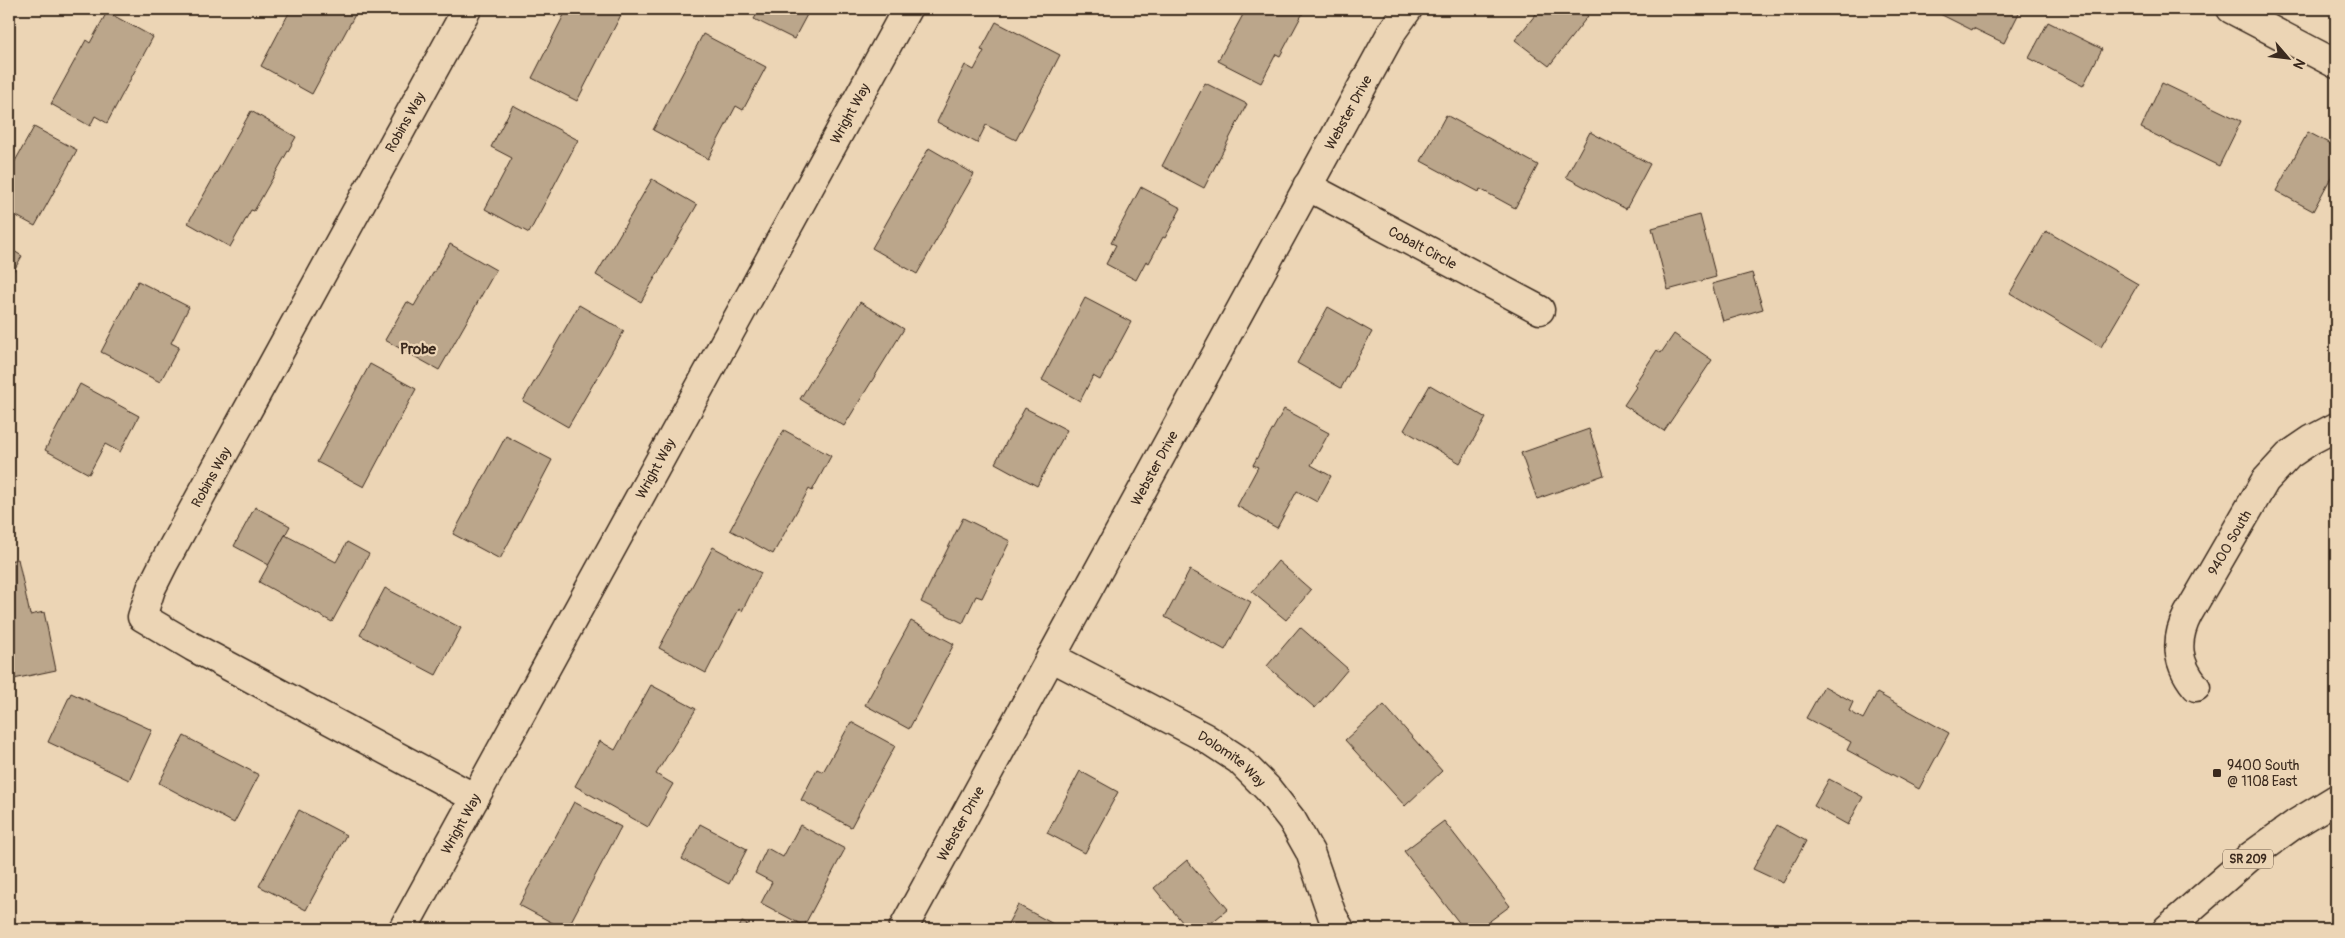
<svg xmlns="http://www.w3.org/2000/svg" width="2345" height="938" font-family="Pangolin,sans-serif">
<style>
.building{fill:#bba68b;stroke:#3b2a1e}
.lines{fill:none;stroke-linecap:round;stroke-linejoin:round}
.minor-casing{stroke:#3b2a1e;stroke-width:31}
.primary-casing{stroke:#3b2a1e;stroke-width:31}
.minor{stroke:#ecd5b5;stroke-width:28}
.primary{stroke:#ecd5b5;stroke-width:28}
.poi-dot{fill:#3b2a1e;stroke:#ecd5b5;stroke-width:2}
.labels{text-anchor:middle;stroke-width:4.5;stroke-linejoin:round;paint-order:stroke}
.shield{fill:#ecd5b5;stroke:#705d4b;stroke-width:1}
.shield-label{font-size:12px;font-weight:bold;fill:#3b2a1e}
.street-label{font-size:14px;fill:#3b2a1e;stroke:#ecd5b5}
.poi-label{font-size:14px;fill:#3b2a1e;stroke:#ecd5b5;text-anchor:start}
.neighbourhood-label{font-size:15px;font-weight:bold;fill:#3b2a1e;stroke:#ecd5b5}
</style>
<rect width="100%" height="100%" fill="#ecd5b5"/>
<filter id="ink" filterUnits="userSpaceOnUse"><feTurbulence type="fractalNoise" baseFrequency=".02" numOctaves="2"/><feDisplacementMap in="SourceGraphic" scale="10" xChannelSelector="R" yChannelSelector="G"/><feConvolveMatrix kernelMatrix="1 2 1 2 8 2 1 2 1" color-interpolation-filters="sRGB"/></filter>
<g filter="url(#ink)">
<!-- building -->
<g class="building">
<path d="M291,9H358L312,94L261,66Z"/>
<path d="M567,9H624L577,101L532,78Z"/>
<path d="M760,9H810L794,39L754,19Z"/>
<path d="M1246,9H1305L1280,56L1276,54L1261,83L1218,61Z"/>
<path d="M1540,9H1578L1588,16L1549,66L1515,40Z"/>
<path d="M1930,9H2021L2004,43L1973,28L1972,30Z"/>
<path d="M107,12L153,37L107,123L95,116L90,126L51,104L86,40L90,43Z"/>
<path d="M996,22L1060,55L1016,140L986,125L977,143L937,122L965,65L974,70L984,51L981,50Z"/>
<path d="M2048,22L2102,49L2083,86L2029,58Z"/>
<path d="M703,34L766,67L743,110L736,106L708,159L653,130Z"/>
<path d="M1205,83L1247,104L1204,188L1162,166Z"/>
<path d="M2162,83L2241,121L2219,166L2141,128Z"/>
<path d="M513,105L578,140L529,233L485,209L512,158L491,147Z"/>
<path d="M251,111L296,137L254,211L251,210L230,247L188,223Z"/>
<path d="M1446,115L1538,165L1515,208L1480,189L1479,192L1421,161Z"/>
<path d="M34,127L77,150L35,226L9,212V172Z"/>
<path d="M1590,132L1650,164L1626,209L1566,177Z"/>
<path d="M2308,132L2336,147V168L2313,211L2276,191Z"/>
<path d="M929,148L974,174L917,274L872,248Z"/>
<path d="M652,179L697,205L641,302L596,275Z"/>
<path d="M1141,187L1181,208L1165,238L1163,237L1149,263L1146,261L1136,280L1106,264L1116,245L1111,243Z"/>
<path d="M1700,215L1716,277L1668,290L1652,228Z"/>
<path d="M2046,231L2138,284L2101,347L2010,293Z"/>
<path d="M450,244L496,270L439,370L385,340L407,302L414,306Z"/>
<path d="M9,248L22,256L9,279Z"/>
<path d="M1752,273L1763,309L1723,321L1712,284Z"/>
<path d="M138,281L189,307L171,343L179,347L160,382L101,352Z"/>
<path d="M1085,298L1131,322L1100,380L1093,376L1080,401L1042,380Z"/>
<path d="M860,302L904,329L844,426L800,399Z"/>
<path d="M579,305L624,331L568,427L523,401Z"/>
<path d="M1328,307L1372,332L1341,388L1297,363Z"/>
<path d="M1674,334L1712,360L1664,431L1624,405L1636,387L1634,385L1657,350L1661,353Z"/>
<path d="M370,364L416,389L364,487L317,462Z"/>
<path d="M80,384L139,416L120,452L105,444L89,474L45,450Z"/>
<path d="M1430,385L1486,418L1460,463L1404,430Z"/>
<path d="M1025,408L1067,430L1037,486L995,463Z"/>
<path d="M1284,409L1329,433L1311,465L1331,476L1317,502L1297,491L1277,528L1237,506L1258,467L1253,465Z"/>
<path d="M1589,429L1604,475L1537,499L1521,453Z"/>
<path d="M784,430L831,456L812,491L809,489L773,554L730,530Z"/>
<path d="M506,436L552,460L500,559L453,534Z"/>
<path d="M255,507L290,526L269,565L234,546Z"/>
<path d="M963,518L1010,541L982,598L976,596L963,623L921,602Z"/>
<path d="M285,535L336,562L347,542L369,554L332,622L259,582Z"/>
<path d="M713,547L761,573L742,611L739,609L706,673L659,648Z"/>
<path d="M18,559L30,615L44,612L56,670L9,680V561Z"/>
<path d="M1278,561L1311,590L1286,620L1252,592Z"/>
<path d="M1190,570L1251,602L1225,650L1165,617Z"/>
<path d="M385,588L461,628L436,675L360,635Z"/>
<path d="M911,621L954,644L909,729L865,705Z"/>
<path d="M1300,627L1348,669L1315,708L1267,666Z"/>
<path d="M651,685L696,709L656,774L673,784L648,827L575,786L600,741L615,750Z"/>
<path d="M1824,686L1853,702L1849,711L1863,719L1877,693L1949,733L1919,789L1847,750L1851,742L1806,718Z"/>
<path d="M71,693L152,730L129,780L48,742Z"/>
<path d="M1384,705L1442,771L1405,806L1345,740Z"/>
<path d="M851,722L895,746L851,827L801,800L817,769L823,772Z"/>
<path d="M184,736L259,775L234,823L159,783Z"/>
<path d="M1080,771L1118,792L1085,853L1047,833Z"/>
<path d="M1829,779L1863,797L1848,825L1814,806Z"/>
<path d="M574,802L621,827L567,929H564L519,905Z"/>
<path d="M299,810L346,835L306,910L259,886Z"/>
<path d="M1444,821L1510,906L1479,929H1464L1404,851Z"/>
<path d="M700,824L747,849L729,884L682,859Z"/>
<path d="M800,825L845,849L804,926L761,903L772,882L755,873L767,848L783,857Z"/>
<path d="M1777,825L1806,841L1783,883L1753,869Z"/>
<path d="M1187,860L1228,909L1204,929H1188L1154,888Z"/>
<path d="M1018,905L1057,926L1055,929H1005Z"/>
<path d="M742,922L755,929H738Z"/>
</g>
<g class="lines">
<!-- minor casing -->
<g class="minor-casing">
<g id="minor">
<path d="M467,9L164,563L151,589L142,617L193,647L475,798"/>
<path d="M2231,9L2336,64"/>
<path id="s1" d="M1307,186L1540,310"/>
<path id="s2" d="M1051,657L1204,737L1239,760L1267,788L1292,820L1310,852L1332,915L1340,929"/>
<path id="s3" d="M2196,687C2177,664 2174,641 2188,614L2265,481L2289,455L2311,440L2336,427"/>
<path id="s4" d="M403,929L907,9"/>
<path id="s5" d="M903,929L1393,30L1408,9"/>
</g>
</g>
<!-- primary casing -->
<g class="primary-casing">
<path id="primary" d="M2167,929L2252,855L2295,824L2336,799"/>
</g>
<!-- minor -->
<use href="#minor" class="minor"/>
<!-- primary -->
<use href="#primary" class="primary"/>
</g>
</g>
<!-- markers -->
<rect class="poi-dot" x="2212" y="768" width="10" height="10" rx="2.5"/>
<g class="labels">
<!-- shield labels -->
<rect class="shield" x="2223" y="849.5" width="50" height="19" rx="4"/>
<g class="shield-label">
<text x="2248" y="863">SR 209</text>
</g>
<!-- street labels -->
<g class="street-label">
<text dy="5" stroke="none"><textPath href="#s5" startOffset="930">Webster Drive</textPath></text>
<text dy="5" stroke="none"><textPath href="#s4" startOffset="930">Wright Way</textPath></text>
<text transform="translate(405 122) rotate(-61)" y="5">Robins Way</text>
<text dy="5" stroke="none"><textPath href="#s1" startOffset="131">Cobalt Circle</textPath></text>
<text dy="5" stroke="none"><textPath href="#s5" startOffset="525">Webster Drive</textPath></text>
<text dy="5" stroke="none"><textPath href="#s4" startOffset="525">Wright Way</textPath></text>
<text transform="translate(211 477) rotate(-61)" y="5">Robins Way</text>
<text dy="5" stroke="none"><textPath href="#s3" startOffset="161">9400 South</textPath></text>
<text dy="5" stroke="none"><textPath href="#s2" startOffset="208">Dolomite Way</textPath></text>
<text dy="5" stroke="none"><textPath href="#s4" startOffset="120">Wright Way</textPath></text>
<text dy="5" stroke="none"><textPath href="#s5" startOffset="120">Webster Drive</textPath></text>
</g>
<!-- poi labels -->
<g class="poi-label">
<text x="2227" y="770">9400 South<tspan x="2227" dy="16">@ 1108 East</tspan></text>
</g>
<!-- neighbourhood labels -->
<g class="neighbourhood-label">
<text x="418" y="354">Probe</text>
</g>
</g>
<!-- margin -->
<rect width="2345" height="938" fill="none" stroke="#ecd5b5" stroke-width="30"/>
<rect x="15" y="15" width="2315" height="908" fill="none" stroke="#3b2a1e" stroke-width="2" filter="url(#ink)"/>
<!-- north arrow -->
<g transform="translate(2288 58) rotate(118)" stroke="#ecd5b5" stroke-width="4" paint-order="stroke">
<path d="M0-4L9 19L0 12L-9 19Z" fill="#3b2a1e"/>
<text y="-8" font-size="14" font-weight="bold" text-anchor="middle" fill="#3b2a1e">N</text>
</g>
</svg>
